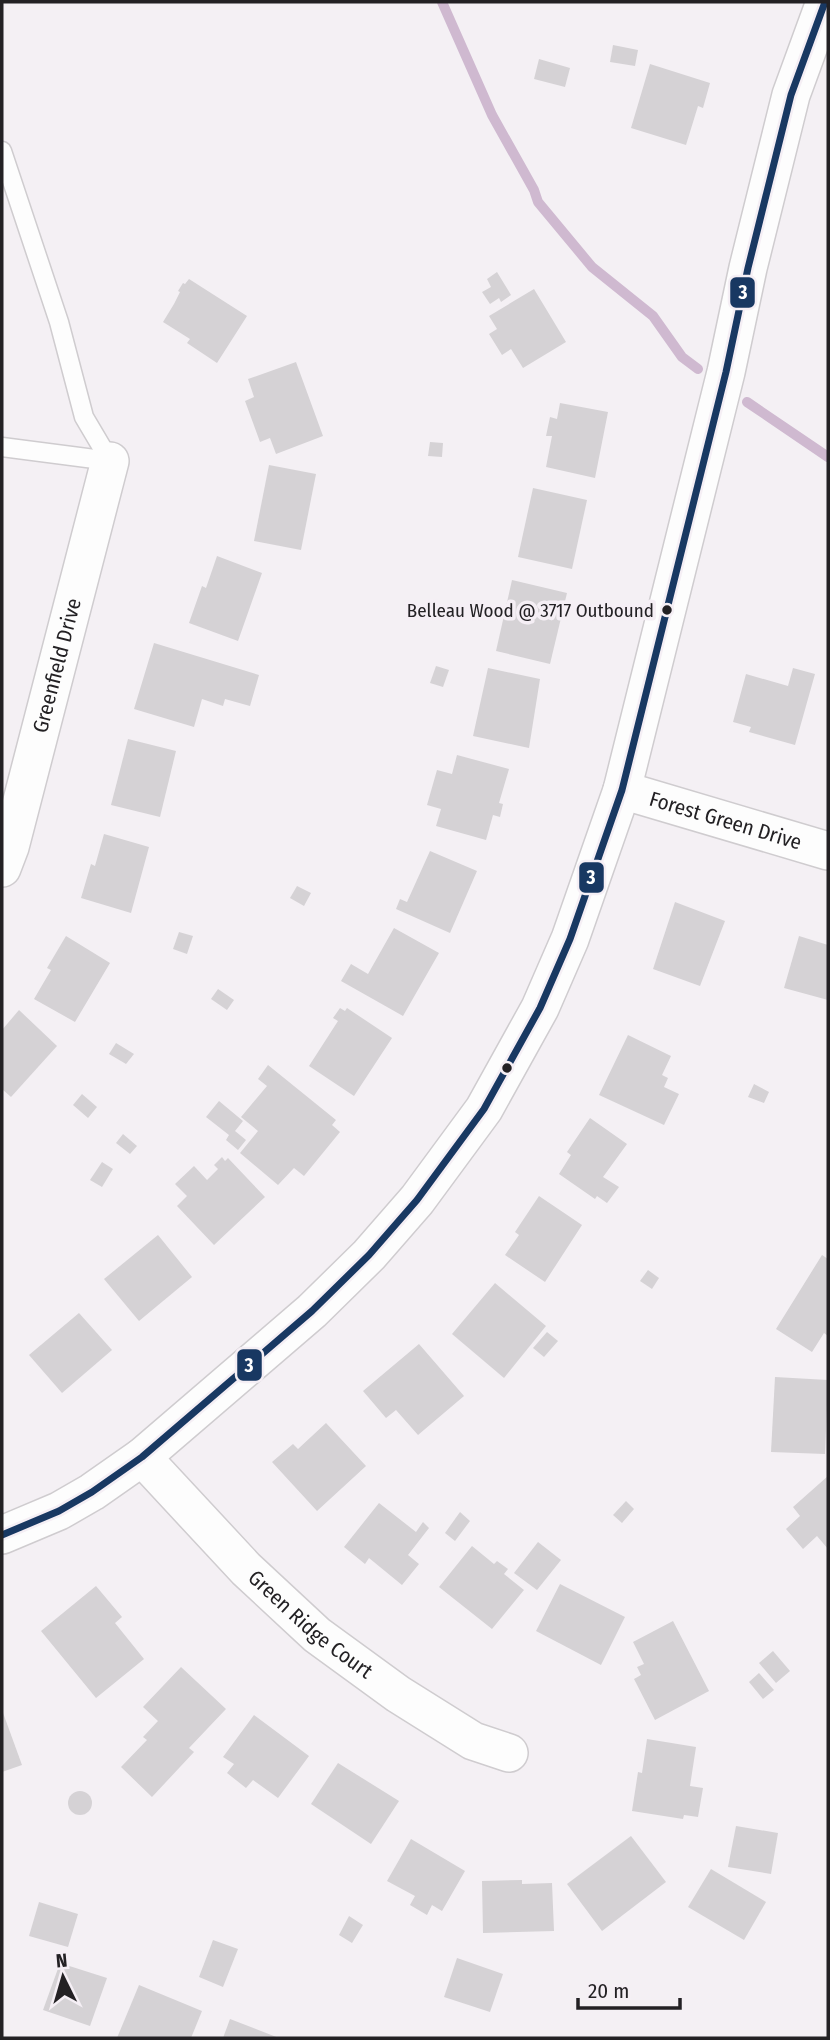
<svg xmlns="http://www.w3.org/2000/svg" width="830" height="2040" font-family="'Fira Sans Condensed',sans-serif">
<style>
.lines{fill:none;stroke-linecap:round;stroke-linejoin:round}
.stream{stroke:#cfb9d0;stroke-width:10}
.building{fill:#d5d2d5}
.service-casing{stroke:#cfcccf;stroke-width:21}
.minor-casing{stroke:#cfcccf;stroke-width:40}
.service{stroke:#fdfdfd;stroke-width:18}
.minor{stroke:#fdfdfd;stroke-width:37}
.bus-1-casing{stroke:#f5eff5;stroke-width:12}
.bus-1{stroke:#183862;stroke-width:7}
.bus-dot{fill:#232124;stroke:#f5eff5;stroke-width:2.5}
.labels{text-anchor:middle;stroke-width:7;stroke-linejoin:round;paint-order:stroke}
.bus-label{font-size:19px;fill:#232124;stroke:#f5eff5;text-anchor:end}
.street-label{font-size:21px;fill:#232124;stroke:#f5eff5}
.line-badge{stroke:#f5eff5;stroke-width:2.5}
.badge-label{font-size:19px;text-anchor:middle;font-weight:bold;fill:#fff}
</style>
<rect width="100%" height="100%" fill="#f4f0f4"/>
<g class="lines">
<!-- stream -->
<g class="stream">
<path d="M442,2L492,115L534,190L538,202L592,267L653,316L682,357L698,369"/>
<path d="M747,402L828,457"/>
</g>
</g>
<!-- building -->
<g class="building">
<path d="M613,45L638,50L635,66L610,62Z"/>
<path d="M539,59L570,68L565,87L534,79Z"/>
<path d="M650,64L710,83L703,108L698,106L686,145L631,128Z"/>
<path d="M497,272L511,295L501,302L499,298L490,304L482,292L491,287L487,279Z"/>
<path d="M189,279L247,316L217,363L187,343L190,339L163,322L174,304L180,292L178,291L183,283L185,284Z"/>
<path d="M534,289L566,342L523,368L511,349L502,355L489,334L497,329L489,316Z"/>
<path d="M296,362L323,436L276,454L270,438L260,442L245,401L254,397L248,379Z"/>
<path d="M560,403L608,412L595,478L546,467L552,436H546L550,417L557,419Z"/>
<path d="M430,442L443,443L442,457L428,456Z"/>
<path d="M269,465L316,474L301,550L254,541Z"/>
<path d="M533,488L587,500L572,569L518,557Z"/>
<path d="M217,556L262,573L238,641L189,623L202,586L206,588Z"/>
<path d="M512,580L567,593L550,664L496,651Z"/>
<path d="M154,643L259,675L250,706L225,699L223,706L202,699L194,727L134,709Z"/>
<path d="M436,666L449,670L443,687L430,683Z"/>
<path d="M488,668L540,679L529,748L473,736Z"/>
<path d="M793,668L815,674L795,745L749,732L751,727L733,722L746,674L788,686Z"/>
<path d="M128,739L176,751L160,817L111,805Z"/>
<path d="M457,755L509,769L499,803L503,804L500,817L493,815L486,840L436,826L441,809L427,805L437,770L452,774Z"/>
<path d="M104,834L149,847L131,913L81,898L91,864L95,866Z"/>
<path d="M430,851L477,871L450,933L396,909L400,899L407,902Z"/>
<path d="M297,886L311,893L304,906L290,898Z"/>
<path d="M675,902L725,921L700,986L653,969Z"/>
<path d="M394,928L439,953L403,1016L341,981L351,964L368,974Z"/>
<path d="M179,932L193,936L187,954L173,949Z"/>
<path d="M66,936L110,963L75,1022L34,999L51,970L47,968Z"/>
<path d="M799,936L828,945V1000L784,988Z"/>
<path d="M218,989L234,1000L227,1010L211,999Z"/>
<path d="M340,1008L345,1011L347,1008L392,1038L354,1096L309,1066L338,1021L333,1018Z"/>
<path d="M19,1010L57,1046L11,1097L2,1089V1030Z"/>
<path d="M628,1035L671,1056L662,1075L668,1078L664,1087L679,1094L664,1125L599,1095Z"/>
<path d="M116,1043L134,1054L126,1064L109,1054Z"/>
<path d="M268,1065L336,1120L332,1125L340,1132L304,1176L294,1168L278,1185L240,1153L258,1131L241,1117L267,1086L258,1079Z"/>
<path d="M754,1084L769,1092L764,1103L748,1097Z"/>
<path d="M82,1094L97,1107L88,1118L73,1105Z"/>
<path d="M219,1101L243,1121L235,1131L246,1140L238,1150L226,1140L229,1135L206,1117Z"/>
<path d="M590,1118L627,1144L603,1177L619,1187L607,1203L597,1196L595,1199L559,1174L571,1155L567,1152Z"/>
<path d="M123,1134L137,1146L130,1154L116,1143Z"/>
<path d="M222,1157L225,1161L228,1158L265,1197L214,1245L177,1206L187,1196L175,1184L194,1166L207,1180L218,1169L214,1165Z"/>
<path d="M102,1162L113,1169L102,1187L90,1180Z"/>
<path d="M539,1196L582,1225L545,1282L505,1255L519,1235L515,1232Z"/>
<path d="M158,1235L192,1277L139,1321L104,1279Z"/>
<path d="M822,1255L828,1259V1336L824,1333L812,1352L776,1329Z"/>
<path d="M648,1270L659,1278L652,1289L640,1281Z"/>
<path d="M495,1283L546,1326L504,1378L452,1334Z"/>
<path d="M79,1313L112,1350L62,1393L29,1355Z"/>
<path d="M547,1332L558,1341L544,1357L533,1348Z"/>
<path d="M419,1344L464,1396L418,1435L396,1410L386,1418L363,1391Z"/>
<path d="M775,1377L828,1380L825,1454L771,1452Z"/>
<path d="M326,1423L366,1466L317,1511L272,1462L293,1444L298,1449Z"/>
<path d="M828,1476V1549L817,1536L803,1549L786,1529L800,1516L793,1507Z"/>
<path d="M626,1501L634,1509L622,1523L613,1515Z"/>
<path d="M379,1503L416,1532L423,1522L429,1528L408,1555L419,1564L402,1585L369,1558L365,1564L344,1547Z"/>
<path d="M460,1512L470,1521L455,1541L445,1533Z"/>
<path d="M538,1542L561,1560L537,1590L514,1573Z"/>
<path d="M472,1546L494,1564L497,1561L508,1569L504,1574L524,1590L492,1629L439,1587Z"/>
<path d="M560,1584L625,1617L601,1665L536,1631Z"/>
<path d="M96,1586L122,1617L115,1623L144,1659L96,1698L41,1631Z"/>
<path d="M673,1621L709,1691L655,1720L634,1679L641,1675L637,1667L644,1664L633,1642Z"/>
<path d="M773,1651L790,1671L776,1683L759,1663Z"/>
<path d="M181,1667L226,1709L189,1748L194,1752L152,1797L121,1767L147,1740L143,1737L158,1721L143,1707Z"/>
<path d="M759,1673L774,1690L763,1699L749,1682Z"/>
<path d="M2,1710L22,1765L2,1772Z"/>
<path d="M254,1715L309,1756L278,1798L253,1780L246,1788L227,1773L234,1764L223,1757Z"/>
<path d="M647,1739L696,1747L690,1786L703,1788L698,1817L684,1815L683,1819L632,1811L638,1772L642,1773Z"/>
<path d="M338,1763L399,1801L371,1844L311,1804Z"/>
<circle cx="80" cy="1803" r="12"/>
<path d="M736,1826L778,1833L771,1874L728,1867Z"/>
<path d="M631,1836L666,1882L602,1931L567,1884Z"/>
<path d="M411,1839L465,1871L442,1911L432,1905L427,1915L410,1905L415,1896L387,1881Z"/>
<path d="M711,1869L766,1902L744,1940L688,1907Z"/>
<path d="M522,1880V1884L552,1883L554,1931L483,1933L482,1881Z"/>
<path d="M39,1902L78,1914L68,1947L29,1936Z"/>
<path d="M349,1916L363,1925L352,1943L339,1935Z"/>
<path d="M213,1940L238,1949L223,1987L199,1977Z"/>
<path d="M457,1958L503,1974L490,2012L444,1997Z"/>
<path d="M60,1963L107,1978L90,2026L43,2010Z"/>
<path d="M139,1985L202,2011L191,2038H117Z"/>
<path d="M230,2019L279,2038H223Z"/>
</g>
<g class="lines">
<!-- service casing -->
<g class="service-casing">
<g id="service">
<path d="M2,151L59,322L84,417L110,461"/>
<path d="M2,447L110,461"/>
</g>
</g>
<!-- minor casing -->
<g class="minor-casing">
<g id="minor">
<path id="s1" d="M622,790L828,851"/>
<path id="s2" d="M2,868L10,847L110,461"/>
<path id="s3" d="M142,1457L246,1569L317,1635L398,1694L473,1741L509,1753"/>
<path d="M2,1535L59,1511L92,1492L142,1457L312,1311L369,1255L417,1200L484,1109L540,1008L570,939L622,790L726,372L748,268L791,95L825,2"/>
</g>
</g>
<!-- service -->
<use href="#service" class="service"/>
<!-- minor -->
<use href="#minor" class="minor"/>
<!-- bus-1 casing -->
<g class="bus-1-casing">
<path id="bus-1" d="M2,1535L59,1511L92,1492L142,1457L312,1311L369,1255L417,1200L484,1109L540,1008L570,939L622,790L726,372L748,268L791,95L825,2"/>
</g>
<!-- bus-1 -->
<use href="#bus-1" class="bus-1"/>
</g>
<!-- markers -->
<g class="bus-dot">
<circle cx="667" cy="610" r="6"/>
<circle cx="507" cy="1068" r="6"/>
</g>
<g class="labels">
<!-- bus labels -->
<g class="bus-label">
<text x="654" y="617">Belleau Wood @ 3717 Outbound</text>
</g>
<!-- street labels -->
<g class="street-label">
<text dy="7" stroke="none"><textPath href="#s2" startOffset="210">Greenfield Drive</textPath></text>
<text dy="7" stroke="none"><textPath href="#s1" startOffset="108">Forest Green Drive</textPath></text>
<text dy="7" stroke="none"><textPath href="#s3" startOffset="238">Green Ridge Court</textPath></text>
</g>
</g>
<g class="line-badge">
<rect x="729" y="276" width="27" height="33" rx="7" fill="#183862"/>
<rect x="578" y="861" width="27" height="33" rx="7" fill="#183862"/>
<rect x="236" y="1348" width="27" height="34" rx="7" fill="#183862"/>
</g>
<g class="badge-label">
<text x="743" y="299">3</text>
<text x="591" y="884">3</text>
<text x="249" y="1372">3</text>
</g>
<!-- border -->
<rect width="830" height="2040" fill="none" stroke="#232124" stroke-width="7"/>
<!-- north arrow -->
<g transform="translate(63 1977) rotate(355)" stroke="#f5eff5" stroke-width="5" paint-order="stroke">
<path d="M0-5L12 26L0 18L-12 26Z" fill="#232124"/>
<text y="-10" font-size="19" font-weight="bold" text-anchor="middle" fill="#232124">N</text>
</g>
<!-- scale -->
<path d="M578 1998v10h102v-10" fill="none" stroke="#232124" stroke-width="3.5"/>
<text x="588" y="1998" font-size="21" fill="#232124" stroke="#f5eff5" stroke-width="5" paint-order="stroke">20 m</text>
</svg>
